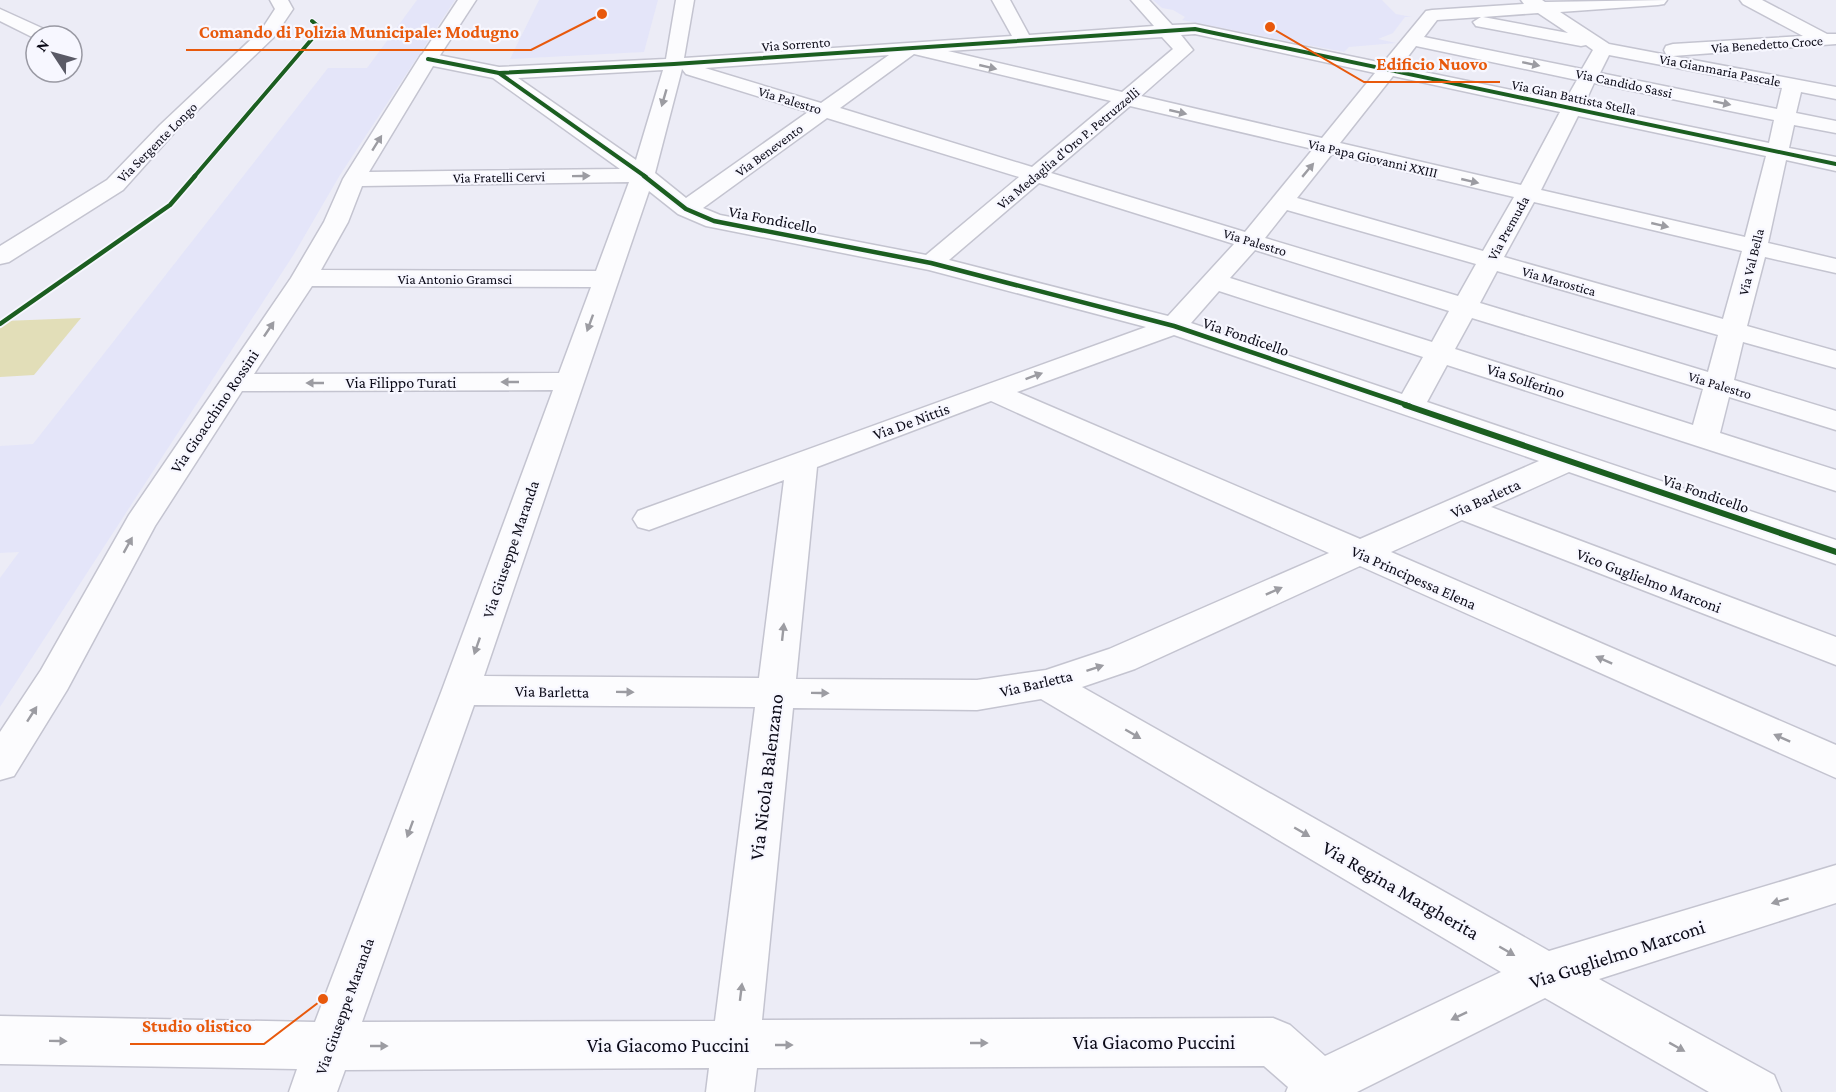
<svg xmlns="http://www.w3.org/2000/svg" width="1836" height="1092" font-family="'Crimson Pro',serif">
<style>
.built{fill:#e4e5f9}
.green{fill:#e2deb8}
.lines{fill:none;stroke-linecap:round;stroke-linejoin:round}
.minor-casing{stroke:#c4c4d0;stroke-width:3}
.tertiary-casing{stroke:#c4c4d0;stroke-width:3}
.minor{fill:#fcfcfe;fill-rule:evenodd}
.tertiary{fill:#fcfcfe;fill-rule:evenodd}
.cycleway-far2-casing{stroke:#f7f7ff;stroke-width:6}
.cycleway-far1-casing{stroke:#f7f7ff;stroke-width:8}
.cycleway-casing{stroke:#f7f7ff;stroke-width:10}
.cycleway-far2{stroke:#1b5e20;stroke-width:4}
.cycleway-far1{stroke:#1b5e20;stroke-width:4.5}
.cycleway{stroke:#1b5e20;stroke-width:6}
.oneway{fill:#9c9ca2}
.labels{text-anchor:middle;stroke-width:4.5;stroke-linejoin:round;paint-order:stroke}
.far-street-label{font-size:14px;fill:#0c0b18;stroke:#f7f7ff}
.street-label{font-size:16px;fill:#0c0b18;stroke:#f7f7ff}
.near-street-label{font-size:20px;fill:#0c0b18;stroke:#f7f7ff}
.leader{fill:none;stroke:#e8590c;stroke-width:2}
.callout-dot{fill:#e8590c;stroke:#f7f7ff;stroke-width:2}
.callout-label{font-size:18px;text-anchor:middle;font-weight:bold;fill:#e8590c;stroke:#f7f7ff;stroke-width:4.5;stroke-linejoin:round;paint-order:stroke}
</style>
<rect width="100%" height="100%" fill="#ececf6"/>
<!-- built -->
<g class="built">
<path d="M417,0H455L340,175L294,254L0,707V578L19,552L0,553V446L33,444L328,68H367Z"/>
<path d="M539,0H658L644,52L510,59Z"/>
<path d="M1153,0H1382L1396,14L1412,17H1405L1393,33L1378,39L1396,43L1349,47L1344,52L1182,20L1185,17L1173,10L1162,8Z"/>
</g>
<!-- green -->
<path class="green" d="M81,318L34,375L0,377V326L4,321Z"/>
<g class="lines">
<!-- minor casing -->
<g class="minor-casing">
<g id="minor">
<path d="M270,0H288L293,9L274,37L174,133L123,190L9,262L0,264V246L107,180L160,125L262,29L275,9Z"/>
<path d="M676,0H694L684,58L1012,36L992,0H1010L1029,35L1154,26L1131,0H1149L1172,25L1195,24L1383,63L1426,11L1432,10L1524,4L1521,0H1542L1545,2L1667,0L1664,4L1658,5L1560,12L1609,44L1836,87V99L1801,92L1796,113L1836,121V133L1794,125L1789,148L1836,157V171L1786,160L1768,243L1836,259V273L1765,257L1747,326L1836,351V368L1743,342L1734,380L1836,411V430L1729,397L1720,433L1836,470V491L1447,365L1427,402L1836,540V564L1569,472L1491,507L1836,637V665L1462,520L1391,552L1836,745V778L1360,566L1135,669L1082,687L1549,951L1836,865V903L1599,979L1774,1075L1781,1092H1709L1545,998L1357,1092H1286L1288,1087L1264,1066L757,1068L754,1092H706L709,1068L345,1070L337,1092H289L297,1069L0,1064V1016L315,1022L442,690L553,390L242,391L155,526L67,690L14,776L0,780V732L41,670L129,515L291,278L324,222L343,179L421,55L428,53L499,67L666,59ZM1538,13L1568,33L1483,17ZM1481,17L1473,22L1476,26L1581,46L1586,45L1593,50L1582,69L1424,37L1437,20ZM1195,34L1375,73L1322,138L1141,96L1193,50L1181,35ZM1162,37L1173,49L1122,92L948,51ZM1416,46L1577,80L1565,101L1400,67ZM914,54L1111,101L1032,167L840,108ZM889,55L821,103L705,68ZM1609,55L1782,88L1777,109L1600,73ZM433,66L493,78L620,169L369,172ZM682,69L686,74L808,112L686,198L655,173ZM663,70L636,160L518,78ZM1393,76L1560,112L1521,185L1340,143ZM1594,83L1774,120L1769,143L1584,105ZM1130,106L1313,149L1245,232L1051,173ZM1578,116L1766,156L1745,237L1541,190ZM827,118L1019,177L926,255L720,215L703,208ZM1332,154L1514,197L1483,251L1297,198ZM629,182L596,271L321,270L348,222L362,186ZM1039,183L1234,244L1168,316L949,260ZM649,191L678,214L706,226L929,270L1146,327L638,511L633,519L638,527L649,530L784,480L759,678L484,676ZM1534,202L1742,251L1723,319L1504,257ZM1287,210L1476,264L1458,296L1265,238ZM1255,250L1449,311L1432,342L1230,278ZM1497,271L1718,335L1708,372L1480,303ZM312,286L591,287L559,373L254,374ZM1219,291L1423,357L1402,394L1191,323ZM1472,318L1703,389L1693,425L1455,349ZM1174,335L1539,461L1360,539L1017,392ZM991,401L1329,553L1109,649L1046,670L977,680L796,679L817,467ZM1041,699L1501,972L1325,1056L1290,1025L1273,1018L762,1020L793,708L977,710ZM474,705L755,707L715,1021L362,1022Z"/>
<path d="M1740,0H1762L1827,34H1836V44L1673,56L1666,54L1664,50L1666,46L1673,44L1803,36L1743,4Z"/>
<path d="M0,9L44,29L47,33L45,36L32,37L0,21Z"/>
</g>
</g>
<!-- tertiary casing -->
<g class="tertiary-casing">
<path id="tertiary" d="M458,0H476L435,63H421L419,59Z"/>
</g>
<!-- minor -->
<use href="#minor" class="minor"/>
<!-- tertiary -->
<use href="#tertiary" class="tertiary"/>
<!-- cycleway-far2 casing -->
<g class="cycleway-far2-casing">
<g id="cycleway-far2">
<path d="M428,59L499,73L674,64L1195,29L1836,164"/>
<path d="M499,73L646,177"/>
<path d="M194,177L317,33L318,26L312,21"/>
</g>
</g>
<!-- cycleway-far1 casing -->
<g class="cycleway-far1-casing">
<g id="cycleway-far1">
<path d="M644,176L686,209L714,221L931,263L1174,326L1410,406"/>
<path d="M0,324L170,205L195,176"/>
</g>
</g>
<!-- cycleway casing -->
<g class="cycleway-casing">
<path id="cycleway" d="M1405,405L1836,552"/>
</g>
<!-- cycleway-far2 -->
<use href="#cycleway-far2" class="cycleway-far2"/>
<!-- cycleway-far1 -->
<use href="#cycleway-far1" class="cycleway-far1"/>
<!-- cycleway -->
<use href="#cycleway" class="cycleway"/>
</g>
<!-- one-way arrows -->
<defs><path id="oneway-solid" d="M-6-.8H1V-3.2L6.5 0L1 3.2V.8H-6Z" transform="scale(1.5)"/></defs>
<g class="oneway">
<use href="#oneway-solid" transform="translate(1531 64) rotate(12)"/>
<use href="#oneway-solid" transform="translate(988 67) rotate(13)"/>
<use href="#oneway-solid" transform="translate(664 98) rotate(106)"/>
<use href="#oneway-solid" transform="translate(1722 103) rotate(12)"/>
<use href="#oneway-solid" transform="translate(1178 112) rotate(13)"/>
<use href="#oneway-solid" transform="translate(377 143) rotate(-58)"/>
<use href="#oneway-solid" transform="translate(1308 170) rotate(-50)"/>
<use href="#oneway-solid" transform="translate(581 176) rotate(-1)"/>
<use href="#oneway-solid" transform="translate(1470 181) rotate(13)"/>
<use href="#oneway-solid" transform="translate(1660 225) rotate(13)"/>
<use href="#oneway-solid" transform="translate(590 323) rotate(110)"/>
<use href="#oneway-solid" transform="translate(269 329) rotate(-56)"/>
<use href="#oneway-solid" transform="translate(1034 376) rotate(-20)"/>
<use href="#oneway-solid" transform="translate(510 382) rotate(180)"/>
<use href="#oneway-solid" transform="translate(315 383) rotate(180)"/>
<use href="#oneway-solid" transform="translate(128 545) rotate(-61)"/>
<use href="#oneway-solid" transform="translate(1274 591) rotate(-24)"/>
<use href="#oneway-solid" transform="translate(783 632) rotate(-84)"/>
<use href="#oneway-solid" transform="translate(477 646) rotate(109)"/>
<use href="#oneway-solid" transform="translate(1604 660) rotate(-156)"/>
<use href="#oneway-solid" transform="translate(1095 668) rotate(-18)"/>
<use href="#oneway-solid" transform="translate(625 692) rotate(1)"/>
<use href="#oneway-solid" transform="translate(820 693) rotate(1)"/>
<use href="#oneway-solid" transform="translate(32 714) rotate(-57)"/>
<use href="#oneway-solid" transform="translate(1133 734) rotate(30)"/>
<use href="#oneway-solid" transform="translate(1782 738) rotate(-156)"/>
<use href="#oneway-solid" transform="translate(410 829) rotate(110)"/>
<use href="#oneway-solid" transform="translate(1302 832) rotate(30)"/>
<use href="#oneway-solid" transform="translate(1780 901) rotate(163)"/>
<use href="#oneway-solid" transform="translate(1507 951) rotate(30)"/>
<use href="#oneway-solid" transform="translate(741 992) rotate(-83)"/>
<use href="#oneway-solid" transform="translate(1459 1016) rotate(154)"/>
<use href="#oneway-solid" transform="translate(58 1041) rotate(1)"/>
<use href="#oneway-solid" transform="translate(979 1043)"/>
<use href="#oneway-solid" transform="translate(784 1045)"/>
<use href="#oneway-solid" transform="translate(379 1046)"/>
<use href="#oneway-solid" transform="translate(1677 1047) rotate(29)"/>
</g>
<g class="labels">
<!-- far-street labels -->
<g class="far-street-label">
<text transform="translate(796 44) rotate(-4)" y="5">Via Sorrento</text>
<text transform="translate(1767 44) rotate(-4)" y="5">Via Benedetto Croce</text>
<text transform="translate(1720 70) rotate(11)" y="5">Via Gianmaria Pascale</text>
<text transform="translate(1624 83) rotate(12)" y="5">Via Candido Sassi</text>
<text transform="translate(1574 97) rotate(12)" y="5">Via Gian Battista Stella</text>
<text transform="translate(790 100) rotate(17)" y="5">Via Palestro</text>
<text transform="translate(157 142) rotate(-45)" y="5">Via Sergente Longo</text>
<text transform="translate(1068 148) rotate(-40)" y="5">Via Medaglia d'Oro P. Petruzzelli</text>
<text transform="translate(769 150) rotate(-36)" y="5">Via Benevento</text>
<text transform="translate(1373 158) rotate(13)" y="5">Via Papa Giovanni XXIII</text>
<text transform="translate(499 177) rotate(-1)" y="5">Via Fratelli Cervi</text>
<text transform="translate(1508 228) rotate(-61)" y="5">Via Premuda</text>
<text transform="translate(1255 242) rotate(17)" y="5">Via Palestro</text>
<text transform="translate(1751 262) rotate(-76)" y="5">Via Val Bella</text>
<text x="455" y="284">Via Antonio Gramsci</text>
<text transform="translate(1559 281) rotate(16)" y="5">Via Marostica</text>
<text transform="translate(1720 385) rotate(17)" y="5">Via Palestro</text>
</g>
<!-- street labels -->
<g class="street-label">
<text transform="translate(773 219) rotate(11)" y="6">Via Fondicello</text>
<text transform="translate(1246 336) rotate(19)" y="6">Via Fondicello</text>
<text transform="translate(1526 380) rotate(18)" y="6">Via Solferino</text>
<text x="401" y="388">Via Filippo Turati</text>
<text transform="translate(214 411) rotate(-56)" y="6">Via Gioacchino Rossini</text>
<text transform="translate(911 421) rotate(-20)" y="6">Via De Nittis</text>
<text transform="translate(1706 493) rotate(19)" y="6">Via Fondicello</text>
<text transform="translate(1485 498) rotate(-24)" y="6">Via Barletta</text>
<text transform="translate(510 549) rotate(-71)" y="6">Via Giuseppe Maranda</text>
<text transform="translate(1414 577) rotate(24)" y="6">Via Principessa Elena</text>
<text transform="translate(1649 580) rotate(21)" y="6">Vico Guglielmo Marconi</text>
<text transform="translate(1036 683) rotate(-13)" y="6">Via Barletta</text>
<text transform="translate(552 691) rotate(1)" y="6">Via Barletta</text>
<text transform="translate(344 1006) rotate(-70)" y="6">Via Giuseppe Maranda</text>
</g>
<!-- near-street labels -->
<g class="near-street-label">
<text transform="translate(766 777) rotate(-83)" y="7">Via Nicola Balenzano</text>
<text transform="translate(1401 890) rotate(30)" y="7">Via Regina Margherita</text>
<text transform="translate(1617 954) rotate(-18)" y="7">Via Guglielmo Marconi</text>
<text x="1154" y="1049">Via Giacomo Puccini</text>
<text x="668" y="1052">Via Giacomo Puccini</text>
</g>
</g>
<!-- callouts -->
<path class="leader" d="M602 14L531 50H186M1270 27L1364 82H1500M323 999L264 1044H130"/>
<g class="callout-dot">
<circle cx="602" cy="14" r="6"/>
<circle cx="1270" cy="27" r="6"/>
<circle cx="323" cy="999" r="6"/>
</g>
<g class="callout-label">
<text x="359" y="38">Comando di Polizia Municipale: Modugno</text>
<text x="1432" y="70">Edificio Nuovo</text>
<text x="197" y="1032">Studio olistico</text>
</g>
<!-- north arrow -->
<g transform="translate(54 54) rotate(306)"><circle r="28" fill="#f7f7ff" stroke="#9999a3" stroke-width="1.5"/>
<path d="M0-4.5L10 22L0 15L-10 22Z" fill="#5a5a66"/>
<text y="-9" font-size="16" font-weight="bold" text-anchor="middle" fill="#0c0b18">N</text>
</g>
</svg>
